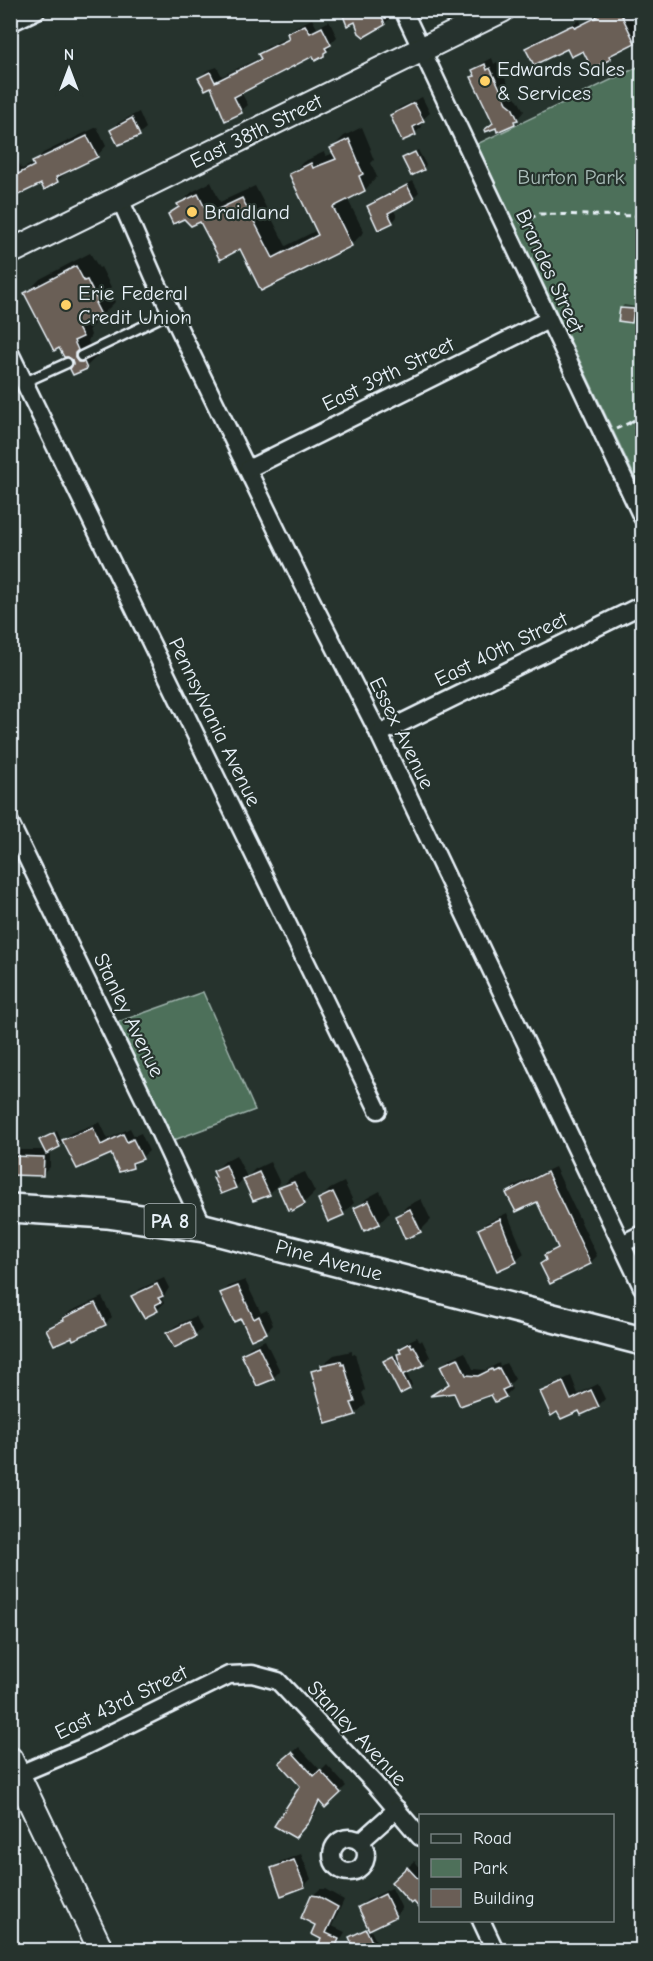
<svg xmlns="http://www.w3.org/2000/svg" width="653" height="1961" font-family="'Comic Neue',sans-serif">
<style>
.green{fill:#4e705a;stroke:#9bb0a9;stroke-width:1.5}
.shadow{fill:#0007}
.building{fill:#6a5e56;stroke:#e8f1f8;stroke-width:1.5}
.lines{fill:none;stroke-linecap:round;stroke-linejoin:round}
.lane-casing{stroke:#e8f1f8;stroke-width:13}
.street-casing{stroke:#e8f1f8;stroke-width:21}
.secondary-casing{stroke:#e8f1f8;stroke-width:28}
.primary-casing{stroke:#e8f1f8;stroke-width:32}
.path{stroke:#e8f1f8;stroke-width:3;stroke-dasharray:6 4.5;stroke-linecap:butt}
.lane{stroke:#26332d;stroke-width:8}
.street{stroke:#26332d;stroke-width:16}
.secondary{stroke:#26332d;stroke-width:24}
.primary{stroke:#26332d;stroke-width:27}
.poi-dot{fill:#ffd166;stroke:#26332d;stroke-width:2}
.labels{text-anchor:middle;stroke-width:4.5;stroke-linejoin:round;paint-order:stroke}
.shield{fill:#26332d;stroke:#aeb8bb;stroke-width:1.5}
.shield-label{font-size:20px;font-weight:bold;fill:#e8f1f8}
.poi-label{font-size:21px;fill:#e8f1f8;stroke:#26332d;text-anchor:start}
.street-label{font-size:21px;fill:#e8f1f8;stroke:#26332d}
.park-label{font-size:21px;fill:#aabdb9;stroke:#26332d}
</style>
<rect width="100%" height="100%" fill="#26332d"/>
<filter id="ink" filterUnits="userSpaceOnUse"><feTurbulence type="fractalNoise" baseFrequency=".0167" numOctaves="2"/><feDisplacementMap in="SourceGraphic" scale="12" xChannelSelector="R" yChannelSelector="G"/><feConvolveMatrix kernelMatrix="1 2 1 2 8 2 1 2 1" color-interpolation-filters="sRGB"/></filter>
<g filter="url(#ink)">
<!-- green -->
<g class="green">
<path d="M642,65V492L477,144Z"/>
<path d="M203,992L255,1110L174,1140L118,1022Z"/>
</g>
<!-- shadow -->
<g class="shadow">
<path d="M343,10H394L395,13L384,24L355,20Z"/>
<path d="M601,10H632L629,13L640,36L610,58L584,49L527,48L533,42L576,22L580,20L581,23L598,15Z"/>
<path d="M312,19L317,28L329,21L337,37L332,42L330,48L323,55L313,54L241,92L248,105L241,111L211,84L200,78L206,71L217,67L222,76L261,57L260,54L267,47L290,36L288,34L295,27Z"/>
<path d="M492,58L494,64L497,62L514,96L518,100L524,111L514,123L494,122L473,77L476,75L474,71L481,64Z"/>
<path d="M422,97L430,113L420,122L422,127L415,133L392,115L399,108Z"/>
<path d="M139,112L146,128L139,134L112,130L118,123Z"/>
<path d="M97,127L106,146L97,156L67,172L57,181L41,182L10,195V147L22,169L34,163L43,153Z"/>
<path d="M362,127L371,149L370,150L374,160L371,163L377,177L365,190L347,198L364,232L351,245L262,289L241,247L201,220L169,214L192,192L211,182L220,202L255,186L286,246L317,230L291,175L303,162L324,152L326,156L334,153L331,149L344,136Z"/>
<path d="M418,150L426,165L423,168L404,158Z"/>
<path d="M413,181L419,192L413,198L393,208L397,217L392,222L369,206L374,201Z"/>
<path d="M90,253L99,268L101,267L111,287L109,289L115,302L101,316L95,319L96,322L89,329L91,335L88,341L92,348H98L100,353L86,367L75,365L74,359L26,293L40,279Z"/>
<path d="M624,305L636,307L635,319L632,322L621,308Z"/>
<path d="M100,1122L108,1139L130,1128L134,1136L141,1133L149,1151L132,1166L112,1152L65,1141L50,1150V1167L43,1174H23L20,1176H10V1150H46L41,1140L44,1137L57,1131L62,1142L71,1133Z"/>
<path d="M236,1155L247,1177L255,1169L270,1162L280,1183L269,1194L254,1199L244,1178L236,1187L221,1192L214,1178L217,1176L215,1171L225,1161Z"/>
<path d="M555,1167L597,1256L590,1263L541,1264L547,1258L545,1256L558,1246L538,1200L508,1193L514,1186Z"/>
<path d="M305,1172L315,1192L304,1203L280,1189L290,1178Z"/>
<path d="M344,1182L354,1203L343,1214L329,1220L320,1199L330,1189Z"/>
<path d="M380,1191L390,1212L380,1223L364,1229L356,1209L367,1198Z"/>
<path d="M421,1199L431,1220L420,1231L396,1217L407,1206Z"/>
<path d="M507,1213L524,1254L517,1260L498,1269L479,1230L486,1223Z"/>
<path d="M164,1278L169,1288L162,1299L164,1303L157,1310L133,1296L140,1289Z"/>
<path d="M245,1280L261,1313L267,1310L273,1325L266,1332L241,1317L222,1293L229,1286Z"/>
<path d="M102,1297L112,1317L105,1324L73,1335L48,1329L71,1311Z"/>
<path d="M196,1316L202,1329L195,1335L168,1333L175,1326Z"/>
<path d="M417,1337L420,1342L422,1340L430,1357L423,1364L406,1372L412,1385L409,1388L385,1361L397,1354V1356L402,1351L400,1349L407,1342Z"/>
<path d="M265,1340L280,1371L273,1378L243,1354L250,1347Z"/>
<path d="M352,1351V1355L355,1354L365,1390L362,1393L366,1404L355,1414L313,1372L334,1355Z"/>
<path d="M465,1352L473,1369L486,1370L499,1363L500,1366L506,1363L515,1379L509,1385L512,1389L505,1396L454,1391L434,1394L450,1383L442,1366L449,1359Z"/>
<path d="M571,1376L578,1394L598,1384L605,1399L598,1406L557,1410L542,1393L549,1386Z"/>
<path d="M299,1747L321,1771L327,1765L346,1786L325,1806L321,1801L315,1814L301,1830L302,1786L281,1763Z"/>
<path d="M301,1854L311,1879L304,1886L273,1869L280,1862Z"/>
<path d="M415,1861L420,1868V1907L399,1875Z"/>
<path d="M392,1888L402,1909L395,1916L370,1928L376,1941L357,1950L351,1938L370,1927L360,1907L367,1900Z"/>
<path d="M320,1889H325L344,1900L332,1926L345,1932L335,1950H324L318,1948L322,1938L317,1924L312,1896Z"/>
</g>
<!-- building -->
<g class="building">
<path d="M341,10H380L385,25L364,37L359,33L355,22L347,26Z"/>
<path d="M602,10H619L635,43L609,56L611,59L592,69L583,51L571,57L567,49L534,65L525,48L568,27L573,25L575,28L597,17L595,14Z"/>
<path d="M305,25L310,33L322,27L331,45L325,48L327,51L324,53V56L315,61L313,56L234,97L242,113L225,121L211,87L205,90L198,78L210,72L215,82L261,59L258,54L289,39L287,33Z"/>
<path d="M485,64L487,70L490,68L507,103L512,107L518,120L514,121L515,124L497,132L496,128L485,132L484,130L493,123L471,77L475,76L472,70Z"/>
<path d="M414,103L424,121L413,127L416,135L402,141L390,115Z"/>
<path d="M132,118L140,136L118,145L110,130Z"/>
<path d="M87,136L98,157L56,177L58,182L44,190L41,184L14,197L10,189V178L34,166L32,162Z"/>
<path d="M349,139L359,163H358L363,174L359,176L365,191L333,207L352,246L261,291L240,249L220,260L200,222L191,226L184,219L173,224L168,214L179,207L177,204L198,194L208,214L242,198L273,258L318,235L289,174L311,163L313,168L336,159L330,148Z"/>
<path d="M415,152L424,170L411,176L402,158Z"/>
<path d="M407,185L414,199L388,213L393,223L378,230L367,206Z"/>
<path d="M76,266L84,281L87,280L98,302L95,303L102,317L78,328L83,337L74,341L78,350L75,353V358L78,362H84L87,369L73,375L70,369L73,364L72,360L68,357H64L59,348L54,351L24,293Z"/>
<path d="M620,308L634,309L632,323L618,321Z"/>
<path d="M93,1128L101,1145L123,1134L127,1142L133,1139L143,1159L132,1163L133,1168L119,1172L111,1154L77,1169L62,1140Z"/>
<path d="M54,1133L60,1147L46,1154L39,1140Z"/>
<path d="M10,1156L44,1157L43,1176L10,1175Z"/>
<path d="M226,1165L236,1188L221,1194L213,1178L216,1177L213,1171Z"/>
<path d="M259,1172L270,1195L253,1201L243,1179Z"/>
<path d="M547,1172L591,1264L550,1284L540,1264L546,1260L544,1255L558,1248L537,1202L516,1212L506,1193Z"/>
<path d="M294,1182L305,1204L292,1211L291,1209L288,1210L278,1188Z"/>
<path d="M333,1192L344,1215L328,1222L318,1199Z"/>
<path d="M369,1201L380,1224L364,1231L354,1208Z"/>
<path d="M410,1209L421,1232L405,1239L395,1216Z"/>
<path d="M500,1219L517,1262L497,1271L478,1229Z"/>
<path d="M157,1284L163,1296L158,1298L161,1302L155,1305L158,1311L144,1318L131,1296Z"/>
<path d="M238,1286L254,1319L259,1316L267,1333L251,1340L241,1319L234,1322L220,1293Z"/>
<path d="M95,1303L106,1325L73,1340L72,1337L54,1345L46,1329L64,1320L63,1318Z"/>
<path d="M189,1322L196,1337L174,1348L166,1333Z"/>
<path d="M410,1343L412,1347L414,1346L424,1365L403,1375L397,1354L401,1353L399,1349Z"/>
<path d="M258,1346L274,1379L257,1386L241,1354Z"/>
<path d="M393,1356L410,1389L400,1394L383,1361Z"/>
<path d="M458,1358L466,1375L478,1376L492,1369L493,1371L499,1368L509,1387L502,1390L506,1397L495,1402L491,1395L460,1406L454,1393L430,1396L449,1384L440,1366Z"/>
<path d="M341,1361L342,1365L344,1364L355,1402L351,1403L356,1415L326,1424L311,1371L322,1368L321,1365Z"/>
<path d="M563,1382L571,1400L591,1390L599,1407L581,1415L579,1411L561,1419L557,1412L551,1416L540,1392Z"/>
<path d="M292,1752L314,1776L320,1770L341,1793L325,1808L319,1801L309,1822L295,1838L274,1826L300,1786L279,1763Z"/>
<path d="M294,1860L305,1887L281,1896L271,1868Z"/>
<path d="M407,1867L420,1881V1909L414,1902L411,1904L391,1882Z"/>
<path d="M385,1894L396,1917L369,1930L358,1907Z"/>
<path d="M311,1895L318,1896L338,1907L326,1933L339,1939L334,1950H316L321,1939L311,1934L315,1925L301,1918Z"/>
<path d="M366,1929L374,1946L363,1950H355L349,1937Z"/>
</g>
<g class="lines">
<!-- lane casing -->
<g class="lane-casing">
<g id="lane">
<path d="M81,356L172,312"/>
<path d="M25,382L67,363"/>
</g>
</g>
<!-- street casing -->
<g class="street-casing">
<g id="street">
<path d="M403,10L642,517"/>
<path d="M10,23L37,10"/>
<path d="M120,199L154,277L301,580L379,734L642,1287"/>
<path d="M10,353L378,1110"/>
<path d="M248,469L548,320"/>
<path d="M379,734L642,605"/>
<path d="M10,823L144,1099L204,1228"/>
<path d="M622,1244L642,1234"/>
<path d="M10,1778L81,1748L229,1675L252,1674L278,1681L374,1783L420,1837"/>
<circle cx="349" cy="1855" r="17"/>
<path d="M360,1842L397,1809"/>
<path d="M481,1920L495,1950"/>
</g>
</g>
<!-- secondary casing -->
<g class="secondary-casing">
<g id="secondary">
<path d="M10,252L502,10"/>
<path d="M10,1759L101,1950"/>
</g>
</g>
<!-- primary casing -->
<g class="primary-casing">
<path id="primary" d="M10,1208L107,1214L204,1228L642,1341"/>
</g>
<!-- path -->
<g class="path">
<path d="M520,222L540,214L642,216"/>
<path d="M629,423L642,416"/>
<path d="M616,429L629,423L642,433"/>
</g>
<!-- lane -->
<use href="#lane" class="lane"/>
<!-- street -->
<use href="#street" class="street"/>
<!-- secondary -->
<use href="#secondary" class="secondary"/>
<!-- primary -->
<use href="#primary" class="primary"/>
</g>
</g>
<!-- markers -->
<g class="poi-dot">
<circle cx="485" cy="81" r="6"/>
<circle cx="192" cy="212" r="6"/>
<circle cx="66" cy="305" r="6"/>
</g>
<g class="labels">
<!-- shield labels -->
<rect class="shield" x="144.5" y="1204" width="51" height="34" rx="4.5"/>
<g class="shield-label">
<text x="170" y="1228">PA 8</text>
</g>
<!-- poi labels -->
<g class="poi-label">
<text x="497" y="76">Edwards Sales<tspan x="497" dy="24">&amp; Services</tspan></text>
<text x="204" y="219">Braidland</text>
<text x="78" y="300">Erie Federal<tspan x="78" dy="24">Credit Union</tspan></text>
</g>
<!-- street labels -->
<g class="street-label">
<text transform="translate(256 131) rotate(-26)" y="7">East 38th Street</text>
<text transform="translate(550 271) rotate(65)" y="7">Brandes Street</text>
<text transform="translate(388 374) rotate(-26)" y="7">East 39th Street</text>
<text transform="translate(501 649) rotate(-26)" y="7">East 40th Street</text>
<text transform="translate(215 722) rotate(64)" y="7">Pennsylvania Avenue</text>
<text transform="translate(402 733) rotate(64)" y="7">Essex Avenue</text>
<text transform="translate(129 1015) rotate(64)" y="7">Stanley Avenue</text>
<text transform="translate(329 1260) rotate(15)" y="7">Pine Avenue</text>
<text transform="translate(121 1702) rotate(-26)" y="7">East 43rd Street</text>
<text transform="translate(357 1733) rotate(47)" y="7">Stanley Avenue</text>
</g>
<!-- park labels -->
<g class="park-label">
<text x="571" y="184">Burton Park</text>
</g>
</g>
<!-- margin -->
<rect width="653" height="1961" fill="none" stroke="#26332d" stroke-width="36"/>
<rect x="18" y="18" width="617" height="1925" fill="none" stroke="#e8f1f8" stroke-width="2" filter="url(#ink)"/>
<!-- legend -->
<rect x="419" y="1814" width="195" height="108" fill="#26332d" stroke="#747f7e" stroke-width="1.5"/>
<rect x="431" y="1834" width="30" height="9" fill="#26332d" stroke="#747f7e" stroke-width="1.5"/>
<text x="473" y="1844" font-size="18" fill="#e8f1f8">Road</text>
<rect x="431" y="1859" width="30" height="18" fill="#4e705a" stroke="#747f7e" stroke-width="1.5"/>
<text x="473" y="1874" font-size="18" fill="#e8f1f8">Park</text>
<rect x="431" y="1889" width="30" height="18" fill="#6a5e56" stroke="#747f7e" stroke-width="1.5"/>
<text x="473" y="1904" font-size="18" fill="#e8f1f8">Building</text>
<!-- north arrow -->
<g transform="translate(69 69)" stroke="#26332d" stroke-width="4.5" paint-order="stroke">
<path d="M0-4.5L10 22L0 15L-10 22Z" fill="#e8f1f8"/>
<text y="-9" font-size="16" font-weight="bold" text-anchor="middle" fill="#e8f1f8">N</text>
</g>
</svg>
